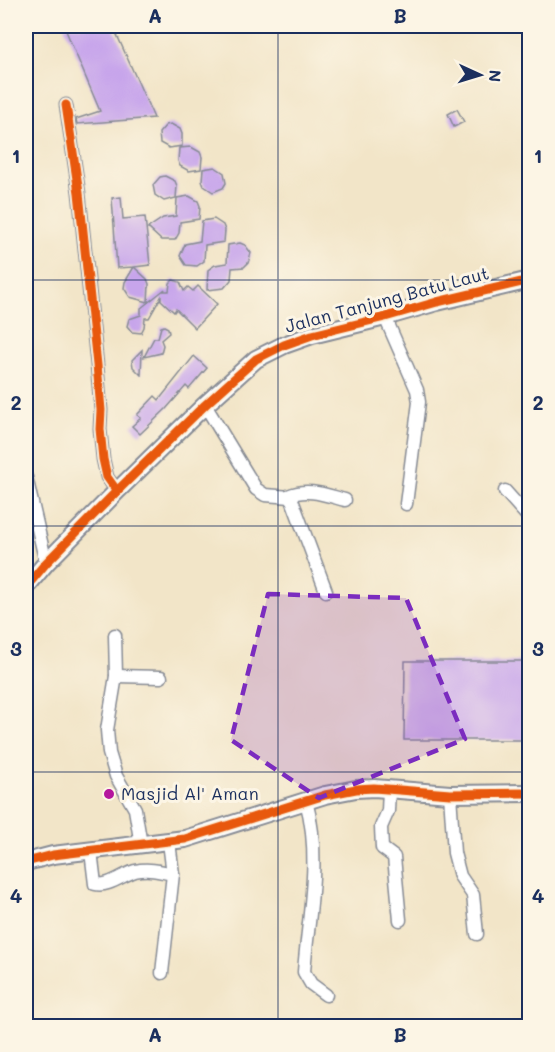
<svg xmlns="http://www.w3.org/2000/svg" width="555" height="1052" font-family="Mali,sans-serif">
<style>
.building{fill:#c7a5eb}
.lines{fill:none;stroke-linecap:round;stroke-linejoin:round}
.street-casing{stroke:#868a93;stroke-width:15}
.secondary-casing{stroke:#868a93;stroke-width:20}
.street{stroke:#fff;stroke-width:12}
.secondary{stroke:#fff;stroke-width:16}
.cycleway-casing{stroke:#fcf5e5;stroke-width:13}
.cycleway{stroke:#e8590c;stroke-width:9}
.marked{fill:#7b2cbf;fill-opacity:0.2;stroke:#7b2cbf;stroke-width:4.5;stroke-dasharray:12 8;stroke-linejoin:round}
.grid{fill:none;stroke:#1b2f5e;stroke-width:1.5;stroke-opacity:0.55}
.poi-dot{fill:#b5179e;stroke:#fcf5e5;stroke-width:2}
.labels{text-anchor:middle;stroke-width:6;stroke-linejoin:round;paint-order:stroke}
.street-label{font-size:18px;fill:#1b2f5e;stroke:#fcf5e5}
.poi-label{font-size:18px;fill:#1b2f5e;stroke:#fcf5e5;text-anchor:start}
.neatline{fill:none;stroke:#1b2f5e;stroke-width:2}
.grid-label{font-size:20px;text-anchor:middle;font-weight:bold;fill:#1b2f5e}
</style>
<rect width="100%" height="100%" fill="#fcf5e5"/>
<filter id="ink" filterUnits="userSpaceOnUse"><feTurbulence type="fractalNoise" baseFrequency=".0167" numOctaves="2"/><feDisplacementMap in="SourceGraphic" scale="12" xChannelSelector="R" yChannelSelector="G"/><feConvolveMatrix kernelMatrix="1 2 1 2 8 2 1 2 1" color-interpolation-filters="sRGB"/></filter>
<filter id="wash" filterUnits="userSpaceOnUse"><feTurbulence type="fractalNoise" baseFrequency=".008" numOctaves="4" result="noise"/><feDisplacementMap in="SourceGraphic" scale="24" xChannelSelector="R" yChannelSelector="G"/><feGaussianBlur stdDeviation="1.35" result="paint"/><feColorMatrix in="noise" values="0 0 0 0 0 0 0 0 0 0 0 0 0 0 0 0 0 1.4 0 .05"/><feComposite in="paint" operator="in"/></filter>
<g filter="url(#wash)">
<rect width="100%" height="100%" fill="#f2e5c8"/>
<g id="blocks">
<!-- building -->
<g class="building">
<path d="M64,26H113L154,118L77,124L76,119L100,111Z"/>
<path d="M457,109L464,122L454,127L448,114Z"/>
<path d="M171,124L180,129L182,134V146L169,148L160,143L159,133L166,125Z"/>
<path d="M191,147L200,152L202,157L201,169L189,171L180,166L178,161L179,148Z"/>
<path d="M215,167L224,173L226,183L223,188L213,192L204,186L202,181L203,169Z"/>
<path d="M165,176L175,181L177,186L176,198L164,201L155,195L153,185L160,177Z"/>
<path d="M189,196L198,201L200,206L199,219L180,222L179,233L175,240H161L148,228L163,218L176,216L177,198Z"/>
<path d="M121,197L123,219L145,217L150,265L134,267L147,279L149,284L148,302L130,297L124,288L125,282L134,267L117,268L112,198Z"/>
<path d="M214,219L223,225L225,230L224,242L205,245L204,261L197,266L186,265L180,256L185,244L200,241L202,221Z"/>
<path d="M240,243L245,245L251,253L248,263L244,267L232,268L231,280L224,288L207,290L208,270L215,265L227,263L228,245Z"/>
<path d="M173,280L180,282L184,291L188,287L193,291L198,286L217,304L195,328L176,309L174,312L161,300V297L149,318H145L144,327L141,333L132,332L127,326L129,319L141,315V308L165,289L164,291H169L170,283Z"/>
<path d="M164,326L168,328L169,333L161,340L163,345L161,353L144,357L154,338H158L161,327Z"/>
<path d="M142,350L141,375L133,367L132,360Z"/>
<path d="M194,356L207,368L189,389L186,386L166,409L140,434L132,426L141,418L137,415L155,396L159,400Z"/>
<path d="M405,661H525L526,740H404Z"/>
</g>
</g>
</g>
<g filter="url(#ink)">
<use href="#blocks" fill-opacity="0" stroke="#868a93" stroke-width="1.5"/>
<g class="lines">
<!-- street casing -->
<g class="street-casing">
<g id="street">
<path d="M66,105L79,193L97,365L101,410L100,429L103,459L107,477L117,491"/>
<path d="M385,317L417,390L419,402L406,504"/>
<path d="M205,405L256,489L265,495L291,497L326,591"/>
<path d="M26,477L46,563"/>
<path d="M505,491L530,519"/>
<path d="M288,496C307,487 326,495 345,500"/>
<path d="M115,635L116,676L107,730L109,753L116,776L135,809L141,845"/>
<path d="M116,676L161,677"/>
<path d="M389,789L388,811L381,827L382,848L394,857L400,920"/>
<path d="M450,794L454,853L460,876L473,895L477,934"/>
<path d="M306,801C322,857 308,916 304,972L311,984L326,995"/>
<path d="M91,851L95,884C109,887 122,875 135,871C148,868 160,871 173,874"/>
<path d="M162,973L173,874L169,842"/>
</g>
</g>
<!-- secondary casing -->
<g class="secondary-casing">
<g id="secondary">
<path d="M26,587L46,563L117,491L205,405L256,359L284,345L312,335L385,317L437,302L530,280"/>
<path d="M26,862L53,855L185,839L325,795L356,789L374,788L450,794L530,793"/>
</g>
</g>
<!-- street -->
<use href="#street" class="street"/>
<!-- secondary -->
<use href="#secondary" class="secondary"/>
<!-- cycleway casing -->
<g class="cycleway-casing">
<g id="cycleway">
<path d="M66,105L79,193L97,365L101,410L100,429L103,459L107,477L117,491"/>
<path d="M26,587L46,563L117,491L205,405L256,359L284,345L312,335L385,317L437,302L530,280"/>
<path d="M26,862L53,855L185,839L325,795L356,789L374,788L450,794L530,793"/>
</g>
</g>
<!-- cycleway -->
<use href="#cycleway" class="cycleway"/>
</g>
</g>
<!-- marked area -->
<path class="marked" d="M268,594L406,598L465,739L319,798L231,740Z"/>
<!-- grid -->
<path class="grid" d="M278,26V1026M26,280H530M26,526H530M26,772H530"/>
<!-- markers -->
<circle class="poi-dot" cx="109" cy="794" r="6"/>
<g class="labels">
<!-- street labels -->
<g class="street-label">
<text transform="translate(387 300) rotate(-15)" y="6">Jalan Tanjung Batu Laut</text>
</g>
<!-- poi labels -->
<g class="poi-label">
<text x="121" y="800">Masjid Al' Aman</text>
</g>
</g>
<!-- margin -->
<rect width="555" height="1052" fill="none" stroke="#fcf5e5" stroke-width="66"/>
<!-- north arrow -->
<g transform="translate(480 75) rotate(94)" stroke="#fcf5e5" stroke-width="4.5" paint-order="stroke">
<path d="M0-4.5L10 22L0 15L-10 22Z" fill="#1b2f5e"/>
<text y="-9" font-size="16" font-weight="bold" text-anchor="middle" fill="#1b2f5e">N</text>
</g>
<rect x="33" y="33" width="489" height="986" class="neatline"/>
<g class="grid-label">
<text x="155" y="23">A</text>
<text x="400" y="23">B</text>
<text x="16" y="163">1</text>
<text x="538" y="163">1</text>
<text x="16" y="410">2</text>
<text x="538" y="410">2</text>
<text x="16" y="656">3</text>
<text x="538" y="656">3</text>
<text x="16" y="903">4</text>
<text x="538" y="903">4</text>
<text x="155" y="1042">A</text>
<text x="400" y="1042">B</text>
</g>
</svg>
